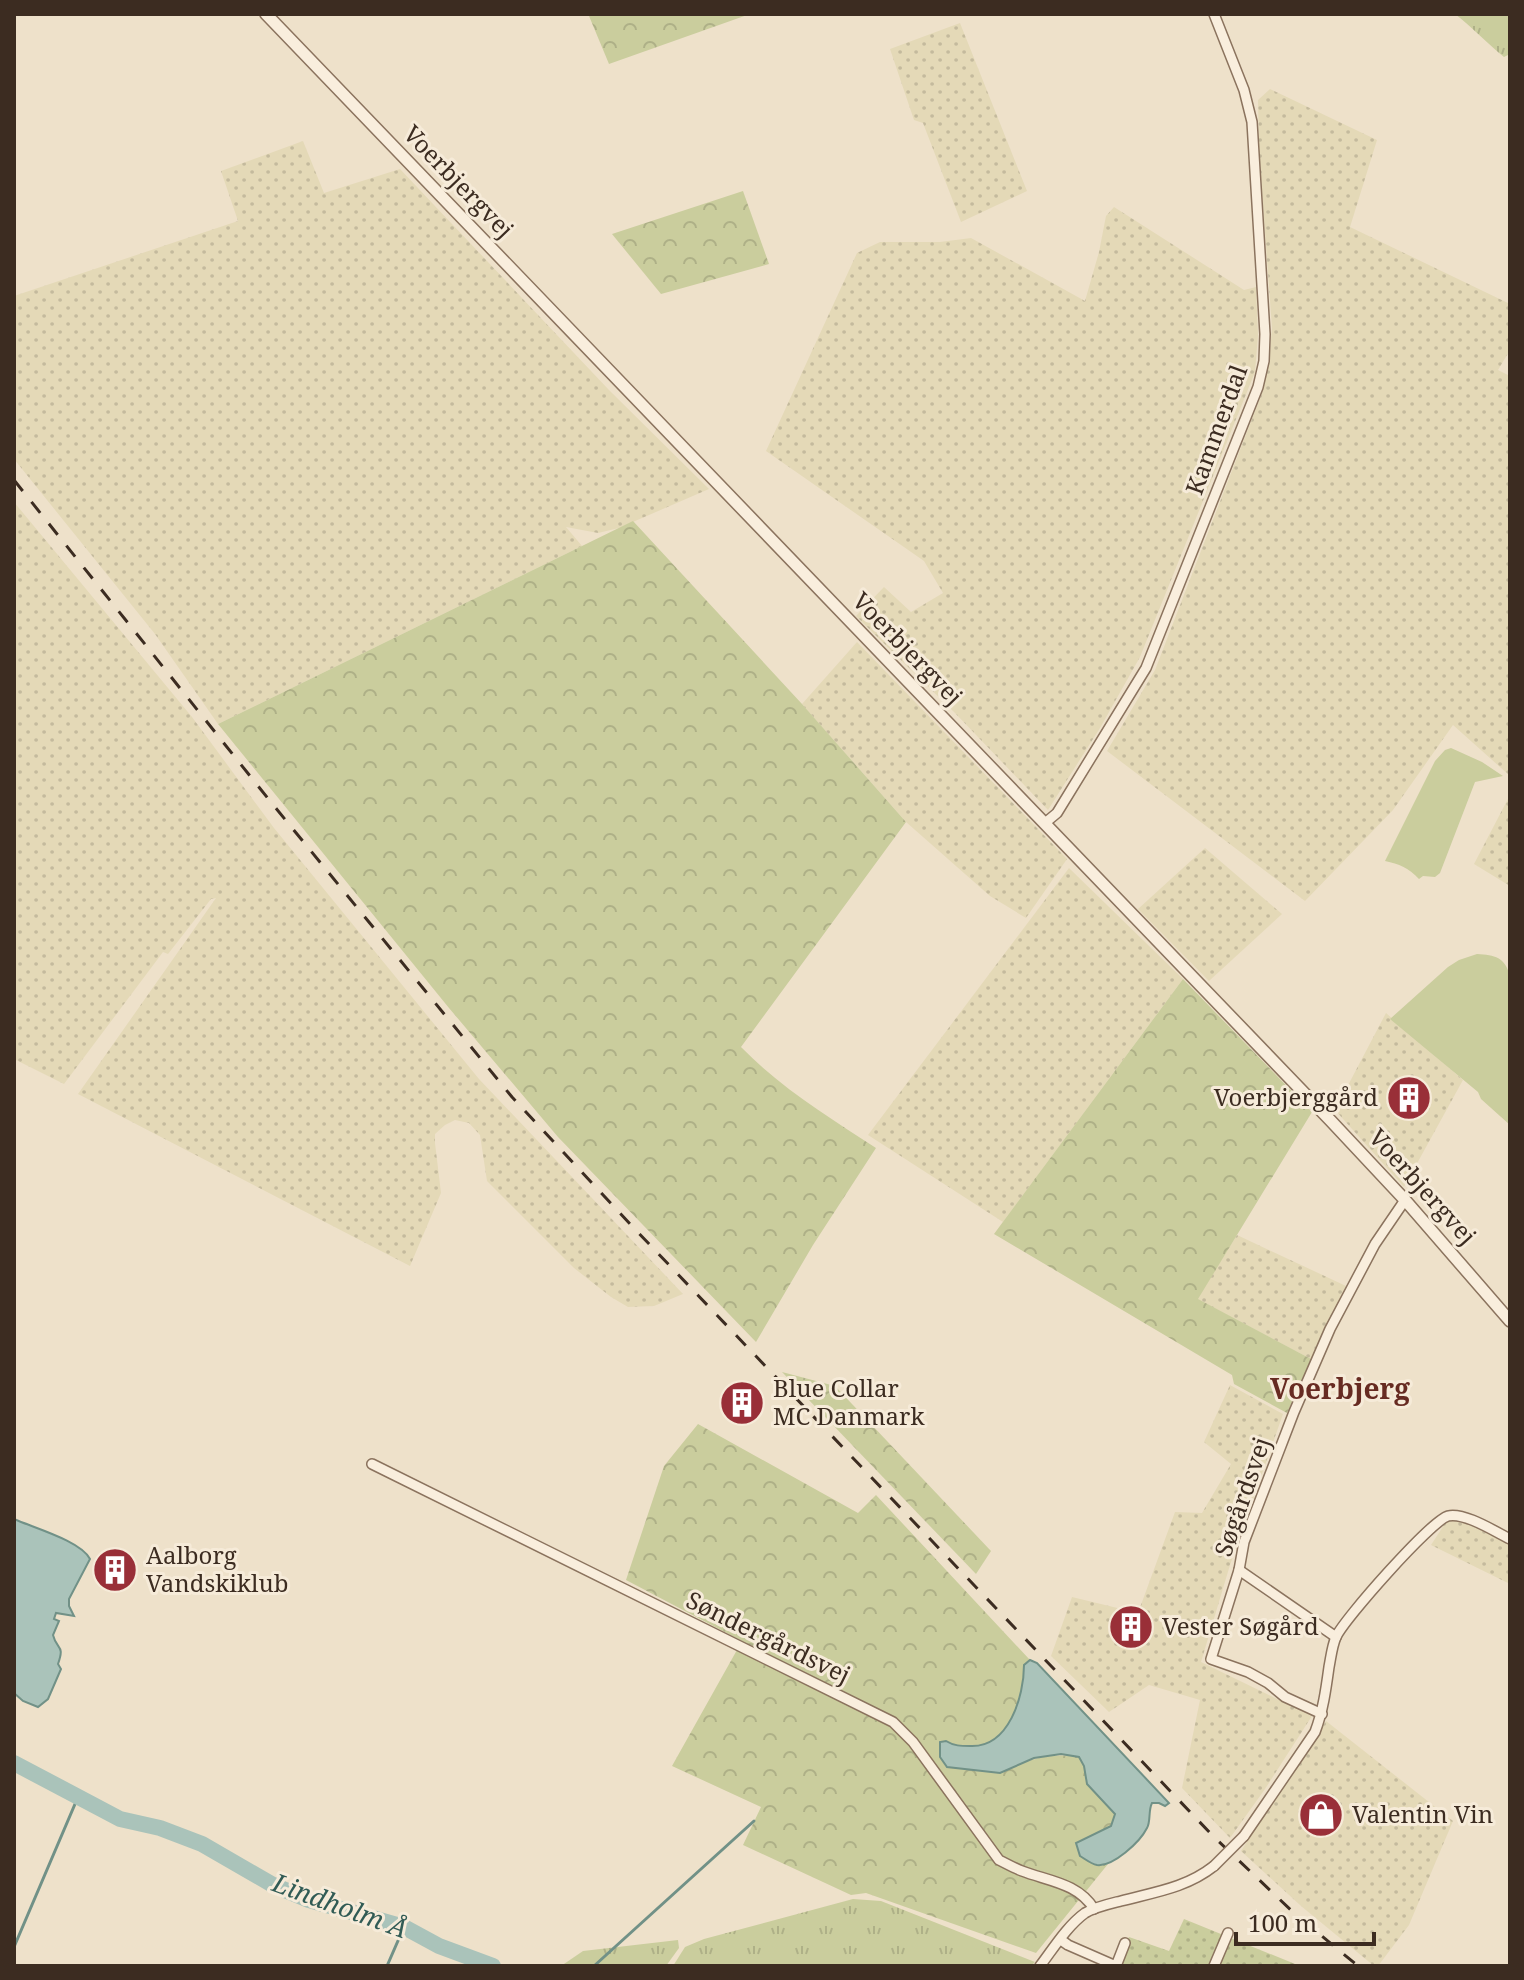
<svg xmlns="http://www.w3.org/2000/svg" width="1524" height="1980" font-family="'Noto Serif',serif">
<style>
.farmland{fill:url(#farmland-dots)}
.grass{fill:url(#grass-tufts)}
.forest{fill:url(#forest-crowns)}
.garden{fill:url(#garden-dots)}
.pitch{fill:#cacd9d}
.water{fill:#aac3ba;stroke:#719187;stroke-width:2}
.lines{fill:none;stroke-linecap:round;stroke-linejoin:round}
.stream{stroke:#719187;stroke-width:3}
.river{stroke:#aac3ba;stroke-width:16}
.minor-casing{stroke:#8b735e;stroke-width:12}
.tertiary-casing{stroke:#8b735e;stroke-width:14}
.minor{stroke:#f9eedd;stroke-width:9}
.tertiary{stroke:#f9eedd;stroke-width:11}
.rail{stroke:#3c2c21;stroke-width:3;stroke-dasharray:14 14;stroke-linecap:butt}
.minor-bridge-casing{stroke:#8b735e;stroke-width:12;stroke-linecap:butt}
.minor-bridge{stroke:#f9eedd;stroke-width:9}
.labels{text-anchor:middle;stroke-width:6;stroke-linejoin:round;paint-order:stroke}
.street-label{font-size:24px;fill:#3c2c21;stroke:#f6ebd9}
.poi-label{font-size:24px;fill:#3c2c21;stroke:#f6ebd9;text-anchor:start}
.water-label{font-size:26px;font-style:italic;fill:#315b55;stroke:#f6ebd9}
.quarter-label{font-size:28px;font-weight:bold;fill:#672b22;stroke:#f6ebd9}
</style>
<defs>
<pattern id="farmland-dots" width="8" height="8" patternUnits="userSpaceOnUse" patternTransform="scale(2)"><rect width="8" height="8" fill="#e4d9b7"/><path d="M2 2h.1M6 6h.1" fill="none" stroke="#c4ba9d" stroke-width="1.8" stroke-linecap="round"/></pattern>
<pattern id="grass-tufts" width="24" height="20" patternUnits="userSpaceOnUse" patternTransform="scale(2)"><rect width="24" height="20" fill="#cacd9d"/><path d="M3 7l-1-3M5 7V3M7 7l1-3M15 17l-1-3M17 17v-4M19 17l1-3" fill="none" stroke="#aeb087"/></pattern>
<pattern id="forest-crowns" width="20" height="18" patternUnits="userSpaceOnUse" patternTransform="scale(2)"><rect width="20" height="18" fill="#cacd9d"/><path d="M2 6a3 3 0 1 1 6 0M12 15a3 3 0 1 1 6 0" fill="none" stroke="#aeb087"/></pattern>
<pattern id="garden-dots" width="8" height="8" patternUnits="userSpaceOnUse" patternTransform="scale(2)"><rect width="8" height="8" fill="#cacd9d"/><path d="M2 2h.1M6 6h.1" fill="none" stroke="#aeb087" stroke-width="1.8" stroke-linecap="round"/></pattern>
</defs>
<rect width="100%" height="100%" fill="#eee1ca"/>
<!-- farmland -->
<g class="farmland">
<path d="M960,23L1027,191L961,222L923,123L914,120L890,49Z"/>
<path d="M1270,89L1377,140L1350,227L1510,304V350L1498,370L1510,376V776L1453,725L1393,810L1305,901L1107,751L1155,670L1262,393L1269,363L1272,328L1259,150L1258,100Z"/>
<path d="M303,141L324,193L400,169L609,390L709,489L619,528L598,533L566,527L582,546L218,724L155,634L14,459V296L238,221L221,171Z"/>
<path d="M1114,207L1244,290L1256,287L1258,335L1255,372L1140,657L1100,728L1048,810L955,713L856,616L884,587L911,612L943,593L924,561L766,451L857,253L880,242H940L971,238L1085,301L1099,252L1106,216Z"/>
<path d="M14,502L192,717L274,828L479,1079L683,1294L654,1306L628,1307L611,1297L574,1268L487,1181L480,1135L469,1123L455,1120L445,1125L435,1134V1143L441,1193L410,1266L78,1094L216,898L211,899L168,954L163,952L64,1084L14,1059Z"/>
<path d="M857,642L1067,859L1026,918L990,896L906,822L802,704Z"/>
<path d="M1510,795V886L1474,864Z"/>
<path d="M1205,848L1282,914L1209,981L1138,909Z"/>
<path d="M1069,868L1183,979L1003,1222L868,1135Z"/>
<path d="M1386,1013L1463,1080L1404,1187L1335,1110Z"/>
<path d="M1237,1235L1346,1286L1311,1359L1197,1299Z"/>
<path d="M1230,1385L1283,1414L1230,1565L1201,1662L1312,1716L1265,1789L1230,1838L1182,1788L1200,1700L1149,1685L1109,1712L1051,1656L1072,1597L1138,1613L1175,1512L1202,1513L1231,1464L1204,1442Z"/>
<path d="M1460,1520L1510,1544V1584L1431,1545L1446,1522Z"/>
<path d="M1326,1721L1453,1821L1409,1925L1378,1966H1374L1301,1906L1241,1851Z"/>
</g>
<!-- grass -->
<g class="grass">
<path d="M1455,14H1510V54L1504,57C1487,43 1472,27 1455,14Z"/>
<path d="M853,1899L881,1901L1035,1962L1031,1966H673L685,1947L704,1939Z"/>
<path d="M678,1940L679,1948L666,1966H561L583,1951Z"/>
</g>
<!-- forest -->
<g class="forest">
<path d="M598,14H750L609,64L589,16Z"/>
<path d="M743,191L769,264L661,294L612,234Z"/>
<path d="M633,521L802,704L906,822L741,1047C781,1088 829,1117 876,1148L813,1245L756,1342L558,1137L449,1008L218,724Z"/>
<path d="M1183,979L1312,1112L1198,1299L1311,1359L1287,1413L1234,1384L1232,1375L994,1234Z"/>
<path d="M782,1372L835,1386L991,1551L976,1574Z"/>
<path d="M698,1424L858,1513L876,1495L1030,1660L1024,1665C1024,1697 1009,1748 970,1746C961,1746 954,1746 946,1741L941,1742L1000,1773C1028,1760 1047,1752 1079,1757L1084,1766L1087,1784L1116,1814L1111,1826L1076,1843L1095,1865L1108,1864L1036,1953L866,1893L851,1895L743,1845L761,1807L672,1766L742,1641L626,1580L664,1466Z"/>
</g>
<!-- garden -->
<path class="garden" d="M1184,1919L1300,1966H1111L1129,1937L1169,1951Z"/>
<!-- pitch -->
<g class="pitch">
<path d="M1451,748L1482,762L1503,776L1475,782L1440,873L1435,877L1423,876L1419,879C1409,868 1399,864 1385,861L1435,761L1445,750Z"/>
<path d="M1477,954C1495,955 1505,957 1510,976V1125L1481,1099L1478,1092L1390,1019L1448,967L1459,960Z"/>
</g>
<!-- water -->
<g class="water">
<path d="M14,1519C34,1528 81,1541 90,1559L69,1599V1606L74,1616L56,1613L54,1619L59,1621L53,1635C57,1651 65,1644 58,1664L61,1669L48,1699L38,1707L23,1701L14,1693Z"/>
<path d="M1030,1660L1037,1663L1169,1803L1165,1806L1159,1803H1152C1148,1811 1151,1821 1147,1828C1140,1842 1113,1867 1097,1865C1091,1864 1085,1859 1080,1856L1076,1843L1111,1826L1115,1814L1087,1784L1084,1766L1079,1757L1061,1754L1034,1758L1000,1773L947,1767L940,1757V1742L946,1741C954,1746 961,1746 970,1746C1009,1748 1024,1696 1024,1665Z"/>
</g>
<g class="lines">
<!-- stream -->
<g class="stream">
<path d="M14,1947L78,1797"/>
<path d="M387,1966L404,1927"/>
<path d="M594,1966L754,1821"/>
</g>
<!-- river -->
<path class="river" d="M14,1763L120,1819L160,1828L202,1844L273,1885L309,1900L404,1927L439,1946L493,1966"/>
<!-- minor casing -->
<g class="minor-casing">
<g id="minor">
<path d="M1045,823L1057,813L1146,668L1258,387L1264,361L1265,334L1252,122L1244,90L1214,14"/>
<path d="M372,1464L893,1722L913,1742L999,1860C1007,1864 1014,1868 1022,1871C1048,1881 1078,1883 1094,1909"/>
<path d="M1239,1570L1336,1637"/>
<path d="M1322,1714L1285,1697L1268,1683L1248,1672L1211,1659L1239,1570L1244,1542L1294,1412L1330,1329L1375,1244L1405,1200"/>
<path d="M1244,1836L1315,1732C1323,1711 1326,1689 1329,1667C1331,1657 1332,1646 1336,1637C1344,1619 1431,1521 1448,1516C1464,1512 1494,1531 1510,1539"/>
<path d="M1061,1940L1068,1945L1116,1966L1125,1943"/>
<path d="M1040,1966C1053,1949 1067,1926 1085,1913C1095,1907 1109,1904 1121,1901C1155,1892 1186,1888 1214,1866"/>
<path d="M1214,1966L1228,1933"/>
</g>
</g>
<!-- tertiary casing -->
<g class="tertiary-casing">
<path id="tertiary" d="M266,14L1331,1121L1405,1200L1510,1321"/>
</g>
<!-- minor -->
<use href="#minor" class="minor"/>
<!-- tertiary -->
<use href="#tertiary" class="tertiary"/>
<!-- rail -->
<path class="rail" d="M14,480L270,801L512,1097L631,1225L1213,1836L1294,1913L1358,1966"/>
<!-- minor-bridge casing -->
<g class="minor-bridge-casing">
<path id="minor-bridge" d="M1214,1866L1244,1836"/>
</g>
<!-- minor-bridge -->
<use href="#minor-bridge" class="minor-bridge"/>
</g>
<!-- icons -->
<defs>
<g id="building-disc" transform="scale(2.3)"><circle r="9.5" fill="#992f38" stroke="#f6ebd9"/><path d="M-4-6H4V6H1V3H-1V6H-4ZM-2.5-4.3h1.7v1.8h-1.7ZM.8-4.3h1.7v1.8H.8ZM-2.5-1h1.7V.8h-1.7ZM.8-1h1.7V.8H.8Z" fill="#fff"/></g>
<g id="shop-disc" transform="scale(2.3)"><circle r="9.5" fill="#992f38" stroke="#f6ebd9"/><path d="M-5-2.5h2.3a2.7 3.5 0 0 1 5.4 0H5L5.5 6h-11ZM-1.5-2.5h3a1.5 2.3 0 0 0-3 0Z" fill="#fff"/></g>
</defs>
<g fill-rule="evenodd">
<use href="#building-disc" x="1409" y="1098"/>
<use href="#building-disc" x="742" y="1403"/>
<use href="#building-disc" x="115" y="1570"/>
<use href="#building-disc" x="1131" y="1627"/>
<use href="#shop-disc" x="1321" y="1815"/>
</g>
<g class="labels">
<!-- street labels -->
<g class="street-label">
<text transform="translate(458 182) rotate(46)" y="8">Voerbjergvej</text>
<text transform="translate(1217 430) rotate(-70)" y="8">Kammerdal</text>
<text transform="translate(907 649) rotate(46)" y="8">Voerbjergvej</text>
<text transform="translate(1422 1187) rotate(48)" y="8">Voerbjergvej</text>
<text transform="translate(1243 1497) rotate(-71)" y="8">Søgårdsvej</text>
<text transform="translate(768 1638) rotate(26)" y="8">Søndergårdsvej</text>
</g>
<!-- poi labels -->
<g class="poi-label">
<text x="1378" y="1106" text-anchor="end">Voerbjerggård</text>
<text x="773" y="1397">Blue Collar<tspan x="773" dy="28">MC Danmark</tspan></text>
<text x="146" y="1564">Aalborg<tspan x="146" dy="28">Vandskiklub</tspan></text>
<text x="1162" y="1635">Vester Søgård</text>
<text x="1352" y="1823">Valentin Vin</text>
</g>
<!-- water labels -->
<g class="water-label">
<text transform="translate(340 1906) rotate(20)" y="9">Lindholm Å</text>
</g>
<!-- quarter labels -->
<g class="quarter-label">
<text x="1340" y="1399">Voerbjerg</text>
</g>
</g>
<!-- border -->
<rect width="1524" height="1980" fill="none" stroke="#3c2c21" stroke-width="32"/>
<!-- scale -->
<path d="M1236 1932v12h138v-12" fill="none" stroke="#3c2c21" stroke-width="4"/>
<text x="1248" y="1932" font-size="24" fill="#3c2c21" stroke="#f6ebd9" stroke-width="6" paint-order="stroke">100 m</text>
</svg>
